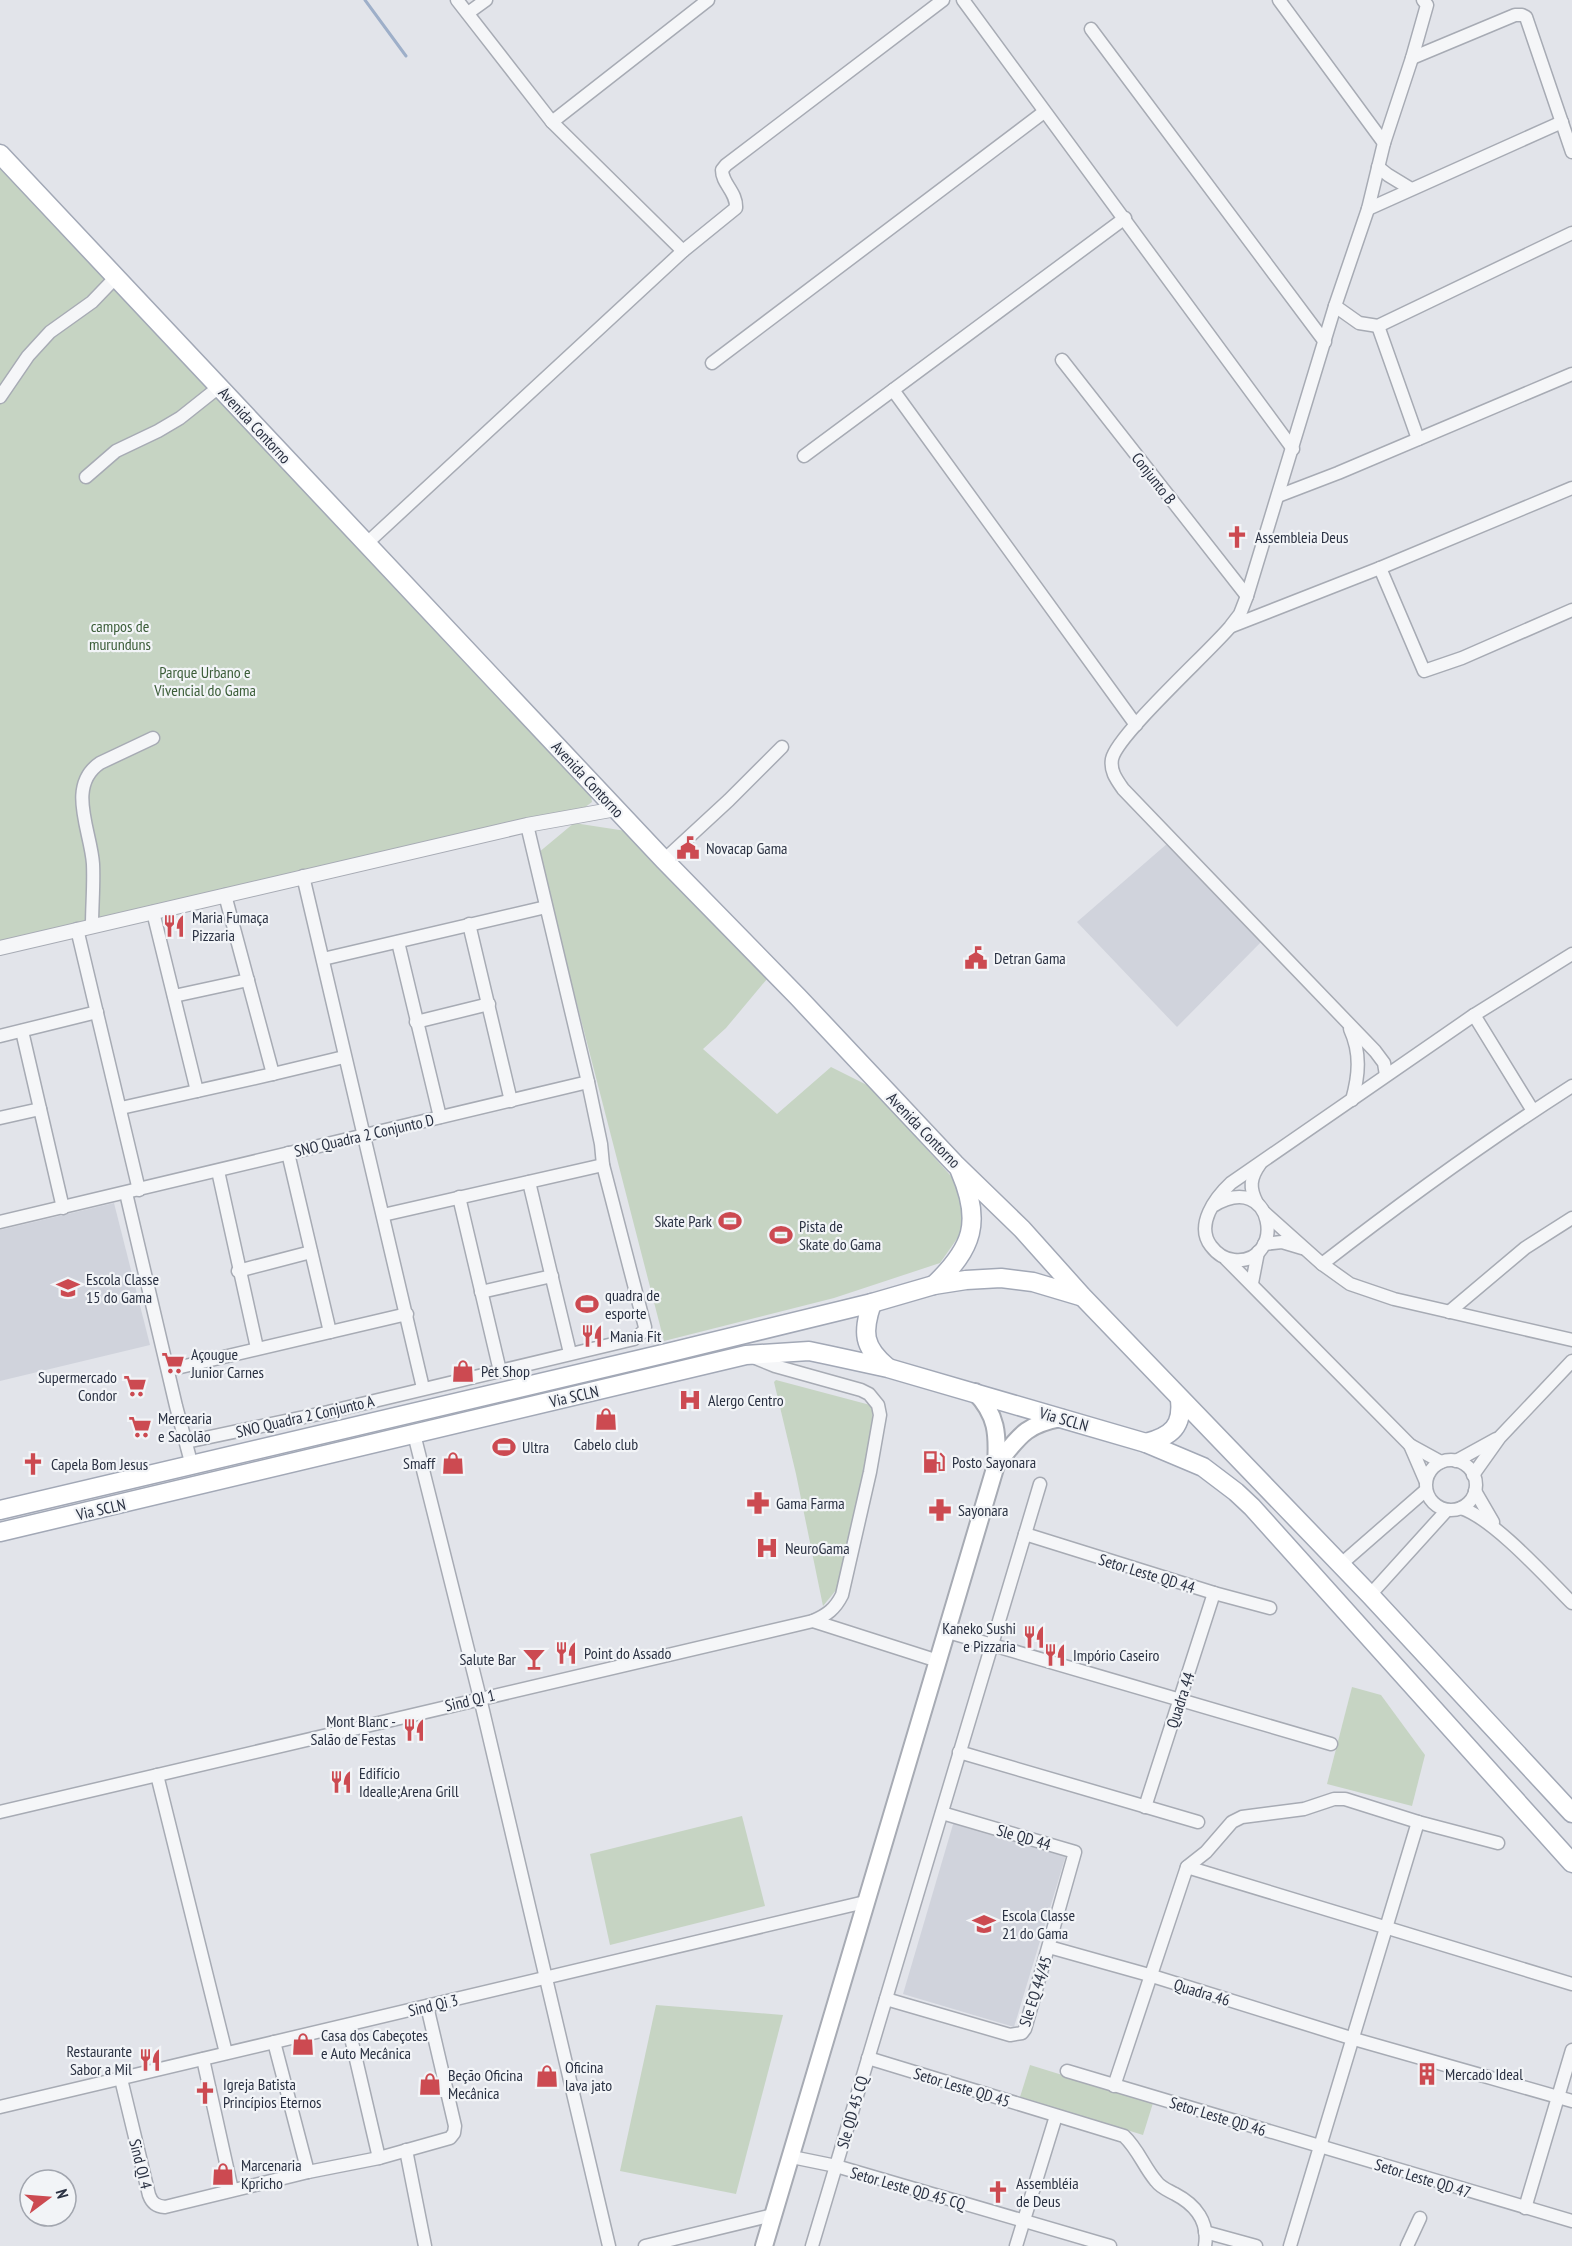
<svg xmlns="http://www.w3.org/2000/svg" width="1572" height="2246" font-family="'PT Sans Narrow',sans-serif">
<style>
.built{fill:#d0d3dc}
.green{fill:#c6d4c3}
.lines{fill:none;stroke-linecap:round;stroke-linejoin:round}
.stream{stroke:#9eafc9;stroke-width:3}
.minor-casing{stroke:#a7abb4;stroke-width:15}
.tertiary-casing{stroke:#a7abb4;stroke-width:16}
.secondary-casing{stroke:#a7abb4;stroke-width:20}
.primary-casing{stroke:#a2a8b6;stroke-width:21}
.minor{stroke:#f5f6f8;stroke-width:12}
.tertiary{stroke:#f5f6f8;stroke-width:14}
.secondary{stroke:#fff;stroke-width:16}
.primary{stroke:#fff;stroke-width:18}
.labels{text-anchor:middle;stroke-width:4.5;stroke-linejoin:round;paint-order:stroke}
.street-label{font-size:16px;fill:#2a3142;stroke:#f2f4f7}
.poi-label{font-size:16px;fill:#2a3142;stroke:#f2f4f7;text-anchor:start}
.park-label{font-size:16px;fill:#3b5d38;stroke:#f2f4f7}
</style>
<rect width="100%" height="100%" fill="#e2e4ea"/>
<!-- built -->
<g class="built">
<path d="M1168,843L1262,941L1177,1027L1077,922Z"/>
<path d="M114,1203L150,1345L0,1381V1230Z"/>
<path d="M954,1821L1066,1855L1014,2027L903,1994Z"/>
</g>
<!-- green -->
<g class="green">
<path d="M0,165L590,791L592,802L584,808L516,820L0,942Z"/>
<path d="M574,823L626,831L767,979L726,1028L703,1049L777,1114L831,1067L871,1087L959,1185L968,1223L940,1263L834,1298L664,1341L538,853Z"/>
<path d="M776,1380L874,1406L862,1486L841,1584L823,1606L796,1474L774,1382Z"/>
<path d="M1352,1687L1381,1695L1425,1755L1412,1806L1327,1784Z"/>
<path d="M742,1816L765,1906L610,1945L590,1854Z"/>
<path d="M656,2005L783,2015L736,2194L620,2171Z"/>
<path d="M1030,2065L1153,2103L1143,2135L1020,2097Z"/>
</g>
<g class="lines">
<!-- stream -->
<path class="stream" d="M365,0L406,56"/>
<!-- minor casing -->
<g class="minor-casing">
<g id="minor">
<path d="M457,0L552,122L683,251"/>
<path d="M963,0L1293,449"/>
<path d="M1279,0L1384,143"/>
<path d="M468,13L486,0"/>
<path d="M1091,29L1325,342"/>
<path d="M1412,58L1515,15H1522L1526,17L1572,152"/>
<path d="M552,122L708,0"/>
<path d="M1378,167L1388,175L1411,189"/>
<path d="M1368,209L1562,122"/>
<path d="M1335,306L1359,323L1378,326L1572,233"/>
<path d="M1378,326L1418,439"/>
<path d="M1062,360L1247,596"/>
<path d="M712,363L1044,112"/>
<path d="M893,390L1136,725"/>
<path d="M0,397L28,356L50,332L92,302L116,277"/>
<path d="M804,456L1125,218"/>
<path d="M86,477L116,451L158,431L180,418L219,387"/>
<path d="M1278,496L1338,473L1572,374"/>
<path d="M366,544L683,251L736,208C737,192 722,184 722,170L726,165L943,0"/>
<path d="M1380,568L1424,671L1462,658L1572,610"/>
<path d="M1232,626L1380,568L1572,488"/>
<path d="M664,860L729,800L782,747"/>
<path d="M303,876L423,1388"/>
<path d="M225,895L273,1074"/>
<path d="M153,912L197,1091"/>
<path d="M469,924L511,1101"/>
<path d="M92,926C92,905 94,885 93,864C91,831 66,786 100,763L153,738"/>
<path d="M77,929L139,1190"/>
<path d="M398,942L440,1117"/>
<path d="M323,959L546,907"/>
<path d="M174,996L248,980"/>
<path d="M1474,1015L1533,1111"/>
<path d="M416,1022L489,1004"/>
<path d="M1350,1029C1361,1053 1359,1075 1352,1100"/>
<path d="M22,1031L63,1208"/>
<path d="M0,1036L97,1012"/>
<path d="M1386,1075L1384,1063L1375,1051L1123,789C1116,779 1110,771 1112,759C1117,735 1209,652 1230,627L1240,614L1247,596L1335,306L1368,209L1384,143L1412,58L1427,5L1423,0"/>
<path d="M121,1108L273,1074L344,1057"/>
<path d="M0,1118L40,1109"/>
<path d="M288,1153L330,1332"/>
<path d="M218,1171L257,1348"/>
<path d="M529,1182L570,1353"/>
<path d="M126,1193L176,1406L192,1466"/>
<path d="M459,1197L500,1371"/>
<path d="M1257,1203C1249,1188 1250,1178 1260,1164"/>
<path d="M1213,1206C1275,1168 1287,1265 1234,1260C1224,1259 1217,1254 1211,1246C1195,1225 1215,1198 1231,1183L1474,1015L1572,954"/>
<path d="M1265,1213L1322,1264L1350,1284L1394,1299L1572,1340"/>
<path d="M383,1215L603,1165"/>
<path d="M0,1222L588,1082"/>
<path d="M1264,1244L1282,1242L1302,1248"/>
<path d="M1226,1259L1410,1445L1441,1462"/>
<path d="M1322,1264C1402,1202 1486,1141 1572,1086"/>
<path d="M238,1271L311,1252"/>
<path d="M1252,1283L1258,1252"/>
<path d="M481,1292L552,1276"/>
<path d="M1449,1312L1525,1248L1572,1218"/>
<path d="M753,1357L775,1366L861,1390L869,1394L878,1405L880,1415L870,1472L842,1595C835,1609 827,1615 813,1621"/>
<path d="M168,1370L407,1314"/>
<path d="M414,1434L480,1698L609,2246"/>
<path d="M186,1442L328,1412L634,1339L644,1331L645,1327L603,1165L601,1144L588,1082L527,825"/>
<path d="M1410,1445L1426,1482"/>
<circle cx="1451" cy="1485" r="25"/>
<path d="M1456,1461L1496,1439"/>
<path d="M1473,1475L1500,1437L1572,1361"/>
<path d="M1475,1491L1493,1522"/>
<path d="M1461,1508C1493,1518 1547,1578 1572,1603"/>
<path d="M1025,1534L1214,1593L1270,1608"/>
<path d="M1340,1565L1426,1490"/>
<path d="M1370,1595L1447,1510"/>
<path d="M948,1632L1331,1744"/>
<path d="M959,1752L1198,1822"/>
<path d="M157,1775L226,2053"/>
<path d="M1145,1807L1214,1593"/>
<path d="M0,1812L813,1621L938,1661"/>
<path d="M1187,1867L1572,1984"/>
<path d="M1049,1947L1149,1975L1354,2039L1572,2101"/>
<path d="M886,1999L1010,2035L1022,2033L1025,2029L1075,1852L942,1813"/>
<path d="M348,2025L379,2158"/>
<path d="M274,2042L308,2172"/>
<path d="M868,2058L1124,2136C1138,2149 1144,2167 1156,2181C1161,2188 1168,2190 1175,2194C1196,2205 1209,2222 1205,2246"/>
<path d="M203,2059L232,2190"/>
<path d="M1067,2071L1572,2221"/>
<path d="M121,2079L149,2195C152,2203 156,2206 165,2207L308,2172L379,2158L450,2138L454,2133L455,2126L427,2006"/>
<path d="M1114,2086L1187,1867L1206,1852L1232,1822L1242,1817L1304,1809L1334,1799H1345L1418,1822"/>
<path d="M0,2107L865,1902"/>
<path d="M406,2150L425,2246"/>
<path d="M792,2157L836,2166L1110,2246"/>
<path d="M1525,2208L1572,2050"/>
<path d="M1205,2232L1256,2246"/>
<path d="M645,2246L773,2215"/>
<path d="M812,2246L1040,1484"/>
<path d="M1016,2246L1056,2116"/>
<path d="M1290,2246L1418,1822L1498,1843"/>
<path d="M1407,2246L1420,2218"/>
</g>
</g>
<!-- tertiary casing -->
<g class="tertiary-casing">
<path id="tertiary" d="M0,948L527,825L616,809"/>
</g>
<!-- secondary casing -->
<g class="secondary-casing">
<g id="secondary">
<path d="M996,1465C1019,1437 1024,1425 1061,1418"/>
<path d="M764,2246L996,1465C998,1434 997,1415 975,1392"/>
</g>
</g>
<!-- primary casing -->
<g class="primary-casing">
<g id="primary">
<path d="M0,154L664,860L798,997L955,1164L1022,1229L1082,1296L1370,1595L1572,1813"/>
<path d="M934,1285C973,1248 982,1222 960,1171"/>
<path d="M872,1303C862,1332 863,1347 887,1367"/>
<path d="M1146,1443C1172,1436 1183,1426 1180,1399"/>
<path d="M0,1510L667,1353L872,1303L934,1285L966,1280L1001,1278L1033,1282L1080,1296"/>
<path d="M0,1532L746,1355L809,1351L828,1355L888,1368L1146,1443L1203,1467L1236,1492L1252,1507L1572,1863"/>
</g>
</g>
<!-- minor -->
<use href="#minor" class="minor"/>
<!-- tertiary -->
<use href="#tertiary" class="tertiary"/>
<!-- secondary -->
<use href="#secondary" class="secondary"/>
<!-- primary -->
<use href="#primary" class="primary"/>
</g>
<!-- icons -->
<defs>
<g id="church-bare" transform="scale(1.8)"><path d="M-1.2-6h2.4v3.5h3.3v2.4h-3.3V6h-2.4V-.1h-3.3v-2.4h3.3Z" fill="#cc4a51" stroke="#f2f4f7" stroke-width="2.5" paint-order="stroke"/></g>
<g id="civic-bare" transform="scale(1.8)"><path d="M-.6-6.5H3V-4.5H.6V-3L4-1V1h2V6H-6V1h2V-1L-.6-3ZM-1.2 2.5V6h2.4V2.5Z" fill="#cc4a51" stroke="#f2f4f7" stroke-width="2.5" paint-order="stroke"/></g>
<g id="restaurant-bare" transform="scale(1.8)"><path d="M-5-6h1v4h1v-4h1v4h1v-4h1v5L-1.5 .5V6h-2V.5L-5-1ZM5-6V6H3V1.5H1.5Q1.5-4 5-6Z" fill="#cc4a51" stroke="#f2f4f7" stroke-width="2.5" paint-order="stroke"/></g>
<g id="stadium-bare" transform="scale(1.8)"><path d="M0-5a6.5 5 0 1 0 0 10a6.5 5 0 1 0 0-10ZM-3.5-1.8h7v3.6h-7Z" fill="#cc4a51" stroke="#f2f4f7" stroke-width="2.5" paint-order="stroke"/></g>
<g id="school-bare" transform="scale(1.8)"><path d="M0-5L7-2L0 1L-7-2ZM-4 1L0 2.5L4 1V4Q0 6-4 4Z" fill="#cc4a51" stroke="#f2f4f7" stroke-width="2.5" paint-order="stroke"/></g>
<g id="supermarket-bare" transform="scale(1.8)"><path d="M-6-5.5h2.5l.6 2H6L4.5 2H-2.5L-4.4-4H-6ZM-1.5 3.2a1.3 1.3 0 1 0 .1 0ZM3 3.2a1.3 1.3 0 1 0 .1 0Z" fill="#cc4a51" stroke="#f2f4f7" stroke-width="2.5" paint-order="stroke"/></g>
<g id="shop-bare" transform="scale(1.8)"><path d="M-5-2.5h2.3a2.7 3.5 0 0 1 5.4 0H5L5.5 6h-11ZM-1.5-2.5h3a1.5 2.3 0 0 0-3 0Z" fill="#cc4a51" stroke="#f2f4f7" stroke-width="2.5" paint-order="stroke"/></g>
<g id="hospital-bare" transform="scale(1.8)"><path d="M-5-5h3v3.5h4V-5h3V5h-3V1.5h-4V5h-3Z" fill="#cc4a51" stroke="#f2f4f7" stroke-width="2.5" paint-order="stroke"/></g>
<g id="fuel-bare" transform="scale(1.8)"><path d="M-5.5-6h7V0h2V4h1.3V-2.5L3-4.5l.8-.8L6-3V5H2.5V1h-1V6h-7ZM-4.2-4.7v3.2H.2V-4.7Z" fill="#cc4a51" stroke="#f2f4f7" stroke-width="2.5" paint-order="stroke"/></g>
<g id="pharmacy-bare" transform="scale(1.8)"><path d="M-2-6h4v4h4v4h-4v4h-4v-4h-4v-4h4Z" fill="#cc4a51" stroke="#f2f4f7" stroke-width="2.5" paint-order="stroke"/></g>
<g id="bar-bare" transform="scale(1.8)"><path d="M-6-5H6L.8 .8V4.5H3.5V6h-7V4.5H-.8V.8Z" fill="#cc4a51" stroke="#f2f4f7" stroke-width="2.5" paint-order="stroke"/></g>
<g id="building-bare" transform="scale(1.8)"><path d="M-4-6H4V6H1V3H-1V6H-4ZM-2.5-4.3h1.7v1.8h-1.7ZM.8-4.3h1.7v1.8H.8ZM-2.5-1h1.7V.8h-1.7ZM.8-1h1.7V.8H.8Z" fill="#cc4a51" stroke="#f2f4f7" stroke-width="2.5" paint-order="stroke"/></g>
</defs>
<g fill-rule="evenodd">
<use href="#church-bare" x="1237" y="537"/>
<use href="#civic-bare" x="688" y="848"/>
<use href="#restaurant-bare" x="174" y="926"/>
<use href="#civic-bare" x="976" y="958"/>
<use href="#stadium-bare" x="730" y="1221"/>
<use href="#stadium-bare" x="781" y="1235"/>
<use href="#school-bare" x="68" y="1288"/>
<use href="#stadium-bare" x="587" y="1304"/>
<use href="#restaurant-bare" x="592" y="1336"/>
<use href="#supermarket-bare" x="173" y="1363"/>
<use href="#shop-bare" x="463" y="1371"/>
<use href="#supermarket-bare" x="135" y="1386"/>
<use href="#hospital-bare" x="690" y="1400"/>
<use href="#shop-bare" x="606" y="1419"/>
<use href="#supermarket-bare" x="140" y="1427"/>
<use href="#stadium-bare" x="504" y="1447"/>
<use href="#fuel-bare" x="934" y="1462"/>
<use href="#shop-bare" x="453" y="1463"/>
<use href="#church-bare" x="33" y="1464"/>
<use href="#pharmacy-bare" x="758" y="1503"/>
<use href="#pharmacy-bare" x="940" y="1510"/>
<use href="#hospital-bare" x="767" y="1548"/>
<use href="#restaurant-bare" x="1034" y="1637"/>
<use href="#restaurant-bare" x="566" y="1653"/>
<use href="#restaurant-bare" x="1055" y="1655"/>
<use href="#bar-bare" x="534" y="1659"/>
<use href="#restaurant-bare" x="414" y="1730"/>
<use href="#restaurant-bare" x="341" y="1782"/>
<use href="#school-bare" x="984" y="1924"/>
<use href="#shop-bare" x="303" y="2044"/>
<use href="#restaurant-bare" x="150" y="2060"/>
<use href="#building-bare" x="1427" y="2074"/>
<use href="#shop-bare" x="547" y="2076"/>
<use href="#shop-bare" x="430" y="2084"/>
<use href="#church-bare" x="205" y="2093"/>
<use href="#shop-bare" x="223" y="2174"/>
<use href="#church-bare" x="998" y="2192"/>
</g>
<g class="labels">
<!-- street labels -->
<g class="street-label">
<text transform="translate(255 425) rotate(47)" y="6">Avenida Contorno</text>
<text transform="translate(1154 478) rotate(52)" y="6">Conjunto B</text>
<text transform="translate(588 779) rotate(47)" y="6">Avenida Contorno</text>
<text transform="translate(924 1130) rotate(46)" y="6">Avenida Contorno</text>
<text transform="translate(364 1135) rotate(-13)" y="6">SNO Quadra 2 Conjunto D</text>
<text transform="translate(574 1396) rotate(-13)" y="6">Via SCLN</text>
<text transform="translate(305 1416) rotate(-13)" y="6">SNO Quadra 2 Conjunto A</text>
<text transform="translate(1064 1419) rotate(16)" y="6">Via SCLN</text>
<text transform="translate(101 1509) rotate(-13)" y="6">Via SCLN</text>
<text transform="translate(1147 1573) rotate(17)" y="6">Setor Leste QD 44</text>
<text transform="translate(470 1700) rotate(-13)" y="6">Sind QI 1</text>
<text transform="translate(1180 1700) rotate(-72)" y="6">Quadra 44</text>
<text transform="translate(1024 1837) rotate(16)" y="6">Sle QD 44</text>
<text transform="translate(1035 1991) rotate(-72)" y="6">Sle EQ 44/45</text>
<text transform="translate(1202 1992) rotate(17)" y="6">Quadra 46</text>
<text transform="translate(433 2005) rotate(-13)" y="6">Sind Qi 3</text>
<text transform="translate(962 2087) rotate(17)" y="6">Setor Leste QD 45</text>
<text transform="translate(852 2112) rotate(-74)" y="6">Sle QD 45 CQ</text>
<text transform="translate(1218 2116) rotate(17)" y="6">Setor Leste QD 46</text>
<text transform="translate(141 2164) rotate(76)" y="6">Sind QI 4</text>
<text transform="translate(1423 2178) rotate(17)" y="6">Setor Leste QD 47</text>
<text transform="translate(908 2188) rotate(16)" y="6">Setor Leste QD 45 CQ</text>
</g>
<!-- poi labels -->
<g class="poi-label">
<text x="1255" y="543">Assembleia Deus</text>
<text x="706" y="854">Novacap Gama</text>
<text x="192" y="923">Maria Fumaça<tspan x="192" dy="18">Pizzaria</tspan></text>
<text x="994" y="964">Detran Gama</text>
<text x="712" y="1227" text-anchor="end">Skate Park</text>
<text x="799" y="1232">Pista de<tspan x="799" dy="18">Skate do Gama</tspan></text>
<text x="86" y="1285">Escola Classe<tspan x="86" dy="18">15 do Gama</tspan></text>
<text x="605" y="1301">quadra de<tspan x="605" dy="18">esporte</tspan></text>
<text x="610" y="1342">Mania Fit</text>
<text x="191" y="1360">Açougue<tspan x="191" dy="18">Junior Carnes</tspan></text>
<text x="481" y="1377">Pet Shop</text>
<text x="117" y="1383" text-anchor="end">Supermercado<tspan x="117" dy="18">Condor</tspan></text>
<text x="708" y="1406">Alergo Centro</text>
<text x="158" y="1424">Mercearia<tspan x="158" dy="18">e Sacolão</tspan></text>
<text x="606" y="1450" text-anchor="middle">Cabelo club</text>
<text x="522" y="1453">Ultra</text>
<text x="952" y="1468">Posto Sayonara</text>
<text x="435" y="1469" text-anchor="end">Smaff</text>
<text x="51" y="1470">Capela Bom Jesus</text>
<text x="776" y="1509">Gama Farma</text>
<text x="958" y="1516">Sayonara</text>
<text x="785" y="1554">NeuroGama</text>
<text x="1016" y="1634" text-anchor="end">Kaneko Sushi<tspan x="1016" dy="18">e Pizzaria</tspan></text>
<text x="584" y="1659">Point do Assado</text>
<text x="1073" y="1661">Impório Caseiro</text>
<text x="516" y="1665" text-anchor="end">Salute Bar</text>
<text x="396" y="1727" text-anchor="end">Mont Blanc -<tspan x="396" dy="18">Salão de Festas</tspan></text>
<text x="359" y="1779">Edifício<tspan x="359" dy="18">Idealle;Arena Grill</tspan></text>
<text x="1002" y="1921">Escola Classe<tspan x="1002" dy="18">21 do Gama</tspan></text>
<text x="321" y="2041">Casa dos Cabeçotes<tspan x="321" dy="18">e Auto Mecânica</tspan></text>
<text x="132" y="2057" text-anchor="end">Restaurante<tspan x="132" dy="18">Sabor a Mil</tspan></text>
<text x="565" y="2073">Oficina<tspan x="565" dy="18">lava jato</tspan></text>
<text x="1445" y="2080">Mercado Ideal</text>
<text x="448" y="2081">Beção Oficina<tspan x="448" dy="18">Mecânica</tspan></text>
<text x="223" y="2090">Igreja Batista<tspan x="223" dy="18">Princípios Eternos</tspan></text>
<text x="241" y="2171">Marcenaria<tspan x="241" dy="18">Kpricho</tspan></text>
<text x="1016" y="2189">Assembléia<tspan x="1016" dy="18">de Deus</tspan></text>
</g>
<!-- park labels -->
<g class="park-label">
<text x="120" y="632">campos de<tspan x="120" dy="18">murunduns</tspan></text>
<text x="205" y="678">Parque Urbano e<tspan x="205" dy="18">Vivencial do Gama</tspan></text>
</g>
</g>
<!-- north arrow -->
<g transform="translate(48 2198) rotate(74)"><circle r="28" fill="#f2f4f7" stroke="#a2a6af" stroke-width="1.5"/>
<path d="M0-4.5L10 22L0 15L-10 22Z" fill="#cc4a51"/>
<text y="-9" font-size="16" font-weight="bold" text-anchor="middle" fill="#2a3142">N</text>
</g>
</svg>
